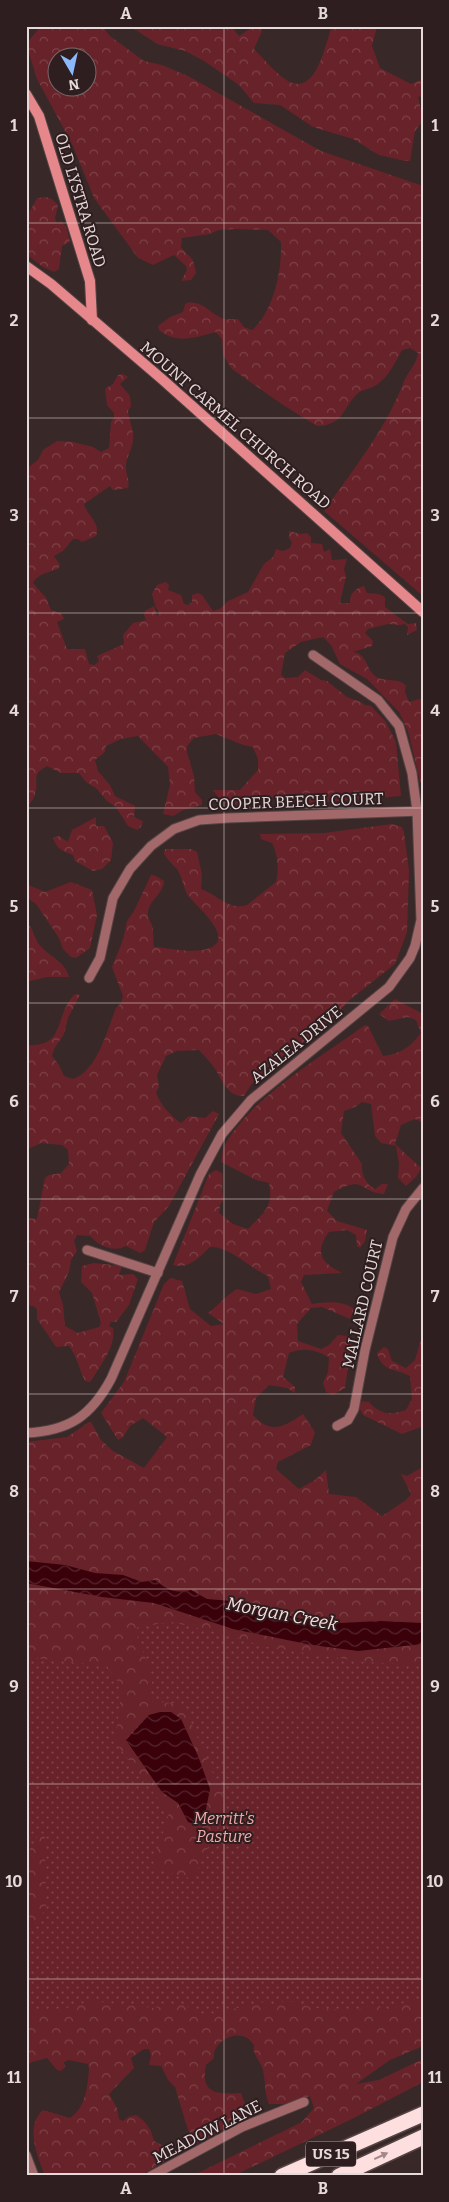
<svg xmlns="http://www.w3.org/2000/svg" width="449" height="2202" font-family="Bitter,serif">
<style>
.grass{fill:url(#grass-dots)}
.forest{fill:url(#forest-crowns);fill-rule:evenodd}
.water{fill:url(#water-waves)}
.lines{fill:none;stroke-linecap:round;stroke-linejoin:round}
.street-casing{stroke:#544;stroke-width:11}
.secondary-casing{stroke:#544;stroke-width:12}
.highway-casing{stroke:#544;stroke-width:18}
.street{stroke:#a3686a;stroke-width:9}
.secondary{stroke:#e6888b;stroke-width:10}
.highway{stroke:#fedfdf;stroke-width:15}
.oneway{fill:#a18889}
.grid{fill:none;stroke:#e6dada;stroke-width:1;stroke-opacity:0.55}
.labels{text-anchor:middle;stroke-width:4;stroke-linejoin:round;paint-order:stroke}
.shield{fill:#2f1e1f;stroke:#afa2a2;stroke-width:1}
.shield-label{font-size:15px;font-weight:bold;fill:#e6dada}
.street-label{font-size:16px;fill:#e6dada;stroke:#2f1e1f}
.park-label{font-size:16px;font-style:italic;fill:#f1aaab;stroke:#2f1e1f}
.water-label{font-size:18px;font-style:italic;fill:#f7dddd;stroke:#2f1e1f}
.neatline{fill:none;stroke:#e6dada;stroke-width:2}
.grid-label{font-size:16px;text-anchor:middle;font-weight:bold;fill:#e6dada}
</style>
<defs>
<pattern id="grass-dots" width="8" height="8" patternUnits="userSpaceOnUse" patternTransform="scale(1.25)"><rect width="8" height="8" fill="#682229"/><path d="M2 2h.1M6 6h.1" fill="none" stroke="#7e4247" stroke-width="1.8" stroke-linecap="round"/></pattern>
<pattern id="forest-crowns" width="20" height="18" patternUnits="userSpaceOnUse" patternTransform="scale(1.25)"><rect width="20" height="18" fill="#682229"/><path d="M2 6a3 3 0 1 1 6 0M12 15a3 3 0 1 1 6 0" fill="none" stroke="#7e4247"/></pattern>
<pattern id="water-waves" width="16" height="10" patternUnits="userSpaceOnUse" patternTransform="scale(1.25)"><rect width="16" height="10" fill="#3a010a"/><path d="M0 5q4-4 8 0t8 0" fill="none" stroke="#56252d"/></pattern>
</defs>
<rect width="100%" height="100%" fill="#392828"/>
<!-- grass -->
<path class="grass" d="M26,1564L423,1624V2029L26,2032Z"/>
<!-- forest -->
<g class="forest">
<path d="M41,26H102L110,36L144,61L162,65L188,76L321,151L423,186V596L324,511C353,470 385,430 403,384C407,372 416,366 418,353L410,348L402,350C395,363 387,380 373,387C368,389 362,390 358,393C342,408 345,425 317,426L283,405L232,369L223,355L222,339L216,332C196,337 177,345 159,330L158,326L170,317L183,312L185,304C199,298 209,312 221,318C226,320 233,319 238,319L244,327L252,330C274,311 282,270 281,242L268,230L235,229L219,230L210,234L182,238L181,247C190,260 193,253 196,273L191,280L181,281L187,270L186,266L174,255L153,265L138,258L94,198L73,146L37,79L26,44ZM58,58H88V88H58Z"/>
<path d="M130,26H231L239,36L254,26H258L262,31L254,49C263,58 277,75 288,81C316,97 325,45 332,26H377L372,46L380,68L411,84L423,79V96L418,97L422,114V122L415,131L410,161H405L379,155L353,139L313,127L280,105L254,103L239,85L204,61L185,51L157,44Z"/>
<path d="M46,197L52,199L58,205L55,218L57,223L61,221L66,226L70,242L62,246L59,269L54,272L43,267L26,254V207L30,211L37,198Z"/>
<path d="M123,374L128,377L120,384L130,396L131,406L128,410C128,420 135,430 133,441C132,450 125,459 126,468C126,476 130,480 128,488L113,490L110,486L84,504C87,516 101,522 96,536L82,542L78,539H73L63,551L54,556L60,565L58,569C49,572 37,574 33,583L46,598L51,610L62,614L64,619L57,622L67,649H85L89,664L95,665L99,661L97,656L124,644L123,635L133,623L146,620L144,615L145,611L154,606L157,616L160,613L156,608L152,594L157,585L166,582L169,585L168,590L181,595L184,604L188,605L192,602V595L198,593L202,595L213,611L220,609L228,601L248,592L264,564L273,557L276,549L283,551L290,548L292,542L289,538V531L300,534L307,533L311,537V543L322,544L324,552L330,549L332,560L347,559L344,569L346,576L340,603H350C349,594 356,588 364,586L367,593L379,594L385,597V607L408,624L416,623L417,630L407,635L408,627L405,624L400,625L388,624L368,629L365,633L373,641L372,646L353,652C366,653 366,667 373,674C382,684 398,676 406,686L405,692L409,702L423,698V793L408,731L399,712L367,679L340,664L331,645L323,637L301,642L285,653L281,675L285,678L298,677L305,670L321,680L327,681L347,697L361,702L365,705L371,706L386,722L396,742L401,796L302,804L285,798L275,797L235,805L222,802L213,790H240L258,770V759L253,747L243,745L216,734L194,738L187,746V752L194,776L195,792L202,800V805L183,810L173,816L163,814L170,785L168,767L138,736L121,739L106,746L105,752L95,760L98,771L110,785L115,796L135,806L134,817L143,821L141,827L137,830L128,826L116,807L107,801L96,788L86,782L79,773H61L47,766C29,776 40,780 35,794C34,799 29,805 26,809V469L38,460L43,450L57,441L73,442L93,447L101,452L109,448L111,422L114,418V413L107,405L105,389L113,384L118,375Z"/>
<path d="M96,817V826H104L113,843L111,860L102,869L93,871L75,861L73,855C62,851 57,849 53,838L59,836L68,842L72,830Z"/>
<path d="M392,824L402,827L404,832L409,871L407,932L395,964L347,1002L340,1011L294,1050L269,1066L251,1085L244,1096C226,1097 222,1078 213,1066C209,1060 203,1055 199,1050L177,1051L166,1056L157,1075L159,1087L156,1092C159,1104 172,1117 181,1123L189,1116L205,1118L213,1111L219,1114L169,1206L154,1222L145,1250L140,1253L126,1246C113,1253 99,1246 90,1236L77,1235L74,1241L77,1251L71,1260L69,1272L59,1292L63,1305L65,1326L78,1333L99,1327L101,1323L92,1293L81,1282L82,1266L94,1263L122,1266L119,1275L133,1274L138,1279L129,1305L116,1322H111L109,1326L113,1328C116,1346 102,1363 93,1378L90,1382L85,1381C79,1369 77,1356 69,1346L56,1347L37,1319V1309L33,1306L26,1305V1218L37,1219L45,1178L49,1175L61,1173L69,1164L68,1150L62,1145L41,1143L26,1150V1045C67,1048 53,1016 75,994L80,995L68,1018L64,1034L54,1049L52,1056L59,1065L64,1076L73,1079C98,1070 107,1030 116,1008L121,1003L123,996L112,967L123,940L127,921L134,911L151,875L156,876L164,881C164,893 150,899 148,912C147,918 149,918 151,923C154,929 153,940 154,947C171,948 196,955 212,947C234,935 193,904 187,894C183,886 182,876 177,869C172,864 168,860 164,854L165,849H191L197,852L202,874L201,889C218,895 229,911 247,905L276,882C279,869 278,855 272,843L261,839L260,834L324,833Z"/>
<path d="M71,882L92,890L97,915L90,948L76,958L71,957L63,949L59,938L36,904L26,897V884L45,892Z"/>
<path d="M26,926H30C33,930 34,936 37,941C45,956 65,959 69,977H47L26,982Z"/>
<path d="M395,999L423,1014V1123L415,1119L401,1125L395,1144L421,1168L416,1177L406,1186L398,1178L399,1164L396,1146L381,1143L375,1136L371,1104L362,1102L355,1107L344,1111L341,1133L362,1164C361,1174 366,1185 375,1189L382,1184H388L384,1194C359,1193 366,1174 334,1192L327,1211L337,1221L367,1230L365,1241L360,1248L357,1246L356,1235L347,1230L329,1232C314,1253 321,1262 342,1273L304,1275L301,1282L312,1304C326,1302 342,1300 354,1309L350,1319L322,1307L311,1308L297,1324L298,1341L321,1349L329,1345L338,1335L348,1336L352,1340L345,1388L333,1395L326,1392L323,1383L328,1372L329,1357C315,1350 305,1347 289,1353L283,1377L295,1387V1393L287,1388L269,1385L256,1398L253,1415C271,1435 284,1427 303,1414L315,1432L311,1445L278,1462L276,1469L299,1489L315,1480L326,1470L329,1494L356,1497L382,1516L406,1500L411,1494L401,1474L407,1476L423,1467V1665L365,1662L267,1647L208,1630L170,1622L134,1628L153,1678L148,1701L183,1704L227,1806L193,1879L152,1868L169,1813L115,1742L122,1688L107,1666L26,1657V1442L67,1437L89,1422H91L101,1440L113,1451L144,1468L167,1437L143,1418L130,1426L123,1437L118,1440L101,1413L124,1382L164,1284L170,1278L182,1281L190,1309L211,1326L224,1324L208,1313C218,1306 226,1295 237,1289L256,1294L271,1289L268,1276C249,1268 230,1246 210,1247C200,1257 188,1270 173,1265L209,1174L216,1170L222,1173C224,1182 220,1190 224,1199L220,1205L219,1213L233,1224L248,1229C264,1213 274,1206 269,1183L256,1180L221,1162C222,1157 222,1151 224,1147C246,1101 324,1055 365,1025L368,1026L383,1056C401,1054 410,1047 421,1033L416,1020L408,1017L389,1021L379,1014ZM160,1712L189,1735L209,1789L207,1801L188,1822L178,1803L162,1792L130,1746L129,1735L149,1715Z"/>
<path d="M423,1332V1429L421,1427L402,1434L363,1415L359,1407L362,1401L369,1402C380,1415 391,1415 406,1410L412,1399L410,1376C395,1368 382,1372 377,1353L384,1347L388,1349L392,1361L406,1368L415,1360Z"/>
<path d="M40,1833L44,1834L45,1838L46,1909L26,1934V1855Z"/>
<path d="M417,1999L423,2003V2046L390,2060L356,2084L379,2080L423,2059V2082L352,2119L233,2176H192L302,2122L314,2108L310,2096L290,2104H269C264,2093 266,2083 263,2071C262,2061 252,2057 254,2045C252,2043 249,2038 245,2037C232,2031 212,2044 214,2058L206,2065C200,2095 218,2094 241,2093L246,2107L244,2117L185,2150L190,2136L184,2117L175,2087L168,2080L161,2066L149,2065L151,2055L149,2049H144L131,2058L134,2068L109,2094L117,2108L119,2119L123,2121L128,2117L136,2115C147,2122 151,2129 154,2141L172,2150L171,2158L139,2176H45C38,2157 24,2127 43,2110L70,2118C86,2107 87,2088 89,2070L88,2064L69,2060L64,2062L65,2067L61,2071L57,2070L47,2058L32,2062L27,2065L26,2071V2010L56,2011L91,2001L154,2008L181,2004L206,2015L264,2002L272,2007L282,2002H294L314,2008L356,2011L376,2003L389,2014L400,2004Z"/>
</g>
<!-- water -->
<g class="water">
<path d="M26,1561L65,1565L95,1573L123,1575L142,1582L155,1580C168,1590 174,1594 191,1590L207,1599L232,1601L298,1618L340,1623L380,1621L423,1623V1644L358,1651L312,1645L233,1629L154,1603L102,1597L26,1583Z"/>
<path d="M160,1712H171L181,1719L198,1756L210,1789L204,1819L195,1824L188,1822L178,1803L162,1792L126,1740L149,1715Z"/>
</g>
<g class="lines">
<!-- street casing -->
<g class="street-casing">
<g id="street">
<path d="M89,978L100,958L113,898L130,869L151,846L174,829L199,820L228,818L422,811"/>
<path d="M87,1250L158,1273"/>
<path d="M337,1426L348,1420L354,1409L365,1350L393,1237L406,1209L423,1188"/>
<path d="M26,1433C69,1431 91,1416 111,1379L200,1175L222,1134L251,1100L389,987L410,958L415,946L421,920L417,811L412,773L399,726L378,700L313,655"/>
<path d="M26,2155L34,2176"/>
<path d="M151,2176L242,2127L304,2102"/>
</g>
</g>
<!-- secondary casing -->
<g class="secondary-casing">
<g id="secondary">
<path d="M26,94L39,116L90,281L92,320"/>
<path d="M26,266L51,284L163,380L423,612"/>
</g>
</g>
<!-- highway casing -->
<g class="highway-casing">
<g id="highway">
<path d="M282,2176L423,2114"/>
<path d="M339,2176L423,2137"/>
</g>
</g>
<!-- street -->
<use href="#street" class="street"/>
<!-- secondary -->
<use href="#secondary" class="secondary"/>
<!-- highway -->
<use href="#highway" class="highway"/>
</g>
<!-- one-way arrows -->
<defs><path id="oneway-solid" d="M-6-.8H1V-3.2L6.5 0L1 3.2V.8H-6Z" transform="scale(1.25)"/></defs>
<use class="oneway" href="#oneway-solid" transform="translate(381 2156) rotate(-25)"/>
<!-- grid -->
<path class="grid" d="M224,26V2176M26,223H423M26,418H423M26,613H423M26,808H423M26,1003H423M26,1199H423M26,1394H423M26,1589H423M26,1784H423M26,1979H423"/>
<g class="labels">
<!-- shield labels -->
<rect class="shield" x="306" y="2141.5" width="50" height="25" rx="4"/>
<g class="shield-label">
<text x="331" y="2159">US 15</text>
</g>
<!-- street labels -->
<g class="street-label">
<text transform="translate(81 200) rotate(73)" y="6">OLD LYSTRA ROAD</text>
<text transform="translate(236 425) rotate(41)" y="6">MOUNT CARMEL CHURCH ROAD</text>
<text transform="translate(296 801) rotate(-2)" y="6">COOPER BEECH COURT</text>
<text transform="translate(296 1044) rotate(-39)" y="6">AZALEA DRIVE</text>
<text transform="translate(362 1304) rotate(-77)" y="6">MALLARD COURT</text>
<text transform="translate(207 2131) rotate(-27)" y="6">MEADOW LANE</text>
</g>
<!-- park labels -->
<g class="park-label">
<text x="224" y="1824">Merritt's<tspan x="224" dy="18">Pasture</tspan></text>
</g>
<!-- water labels -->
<g class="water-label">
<text transform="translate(282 1614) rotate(11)" y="6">Morgan Creek</text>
</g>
</g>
<!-- border -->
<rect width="449" height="2202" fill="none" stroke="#2f1e1f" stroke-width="55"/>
<!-- north arrow -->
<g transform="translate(72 72) rotate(171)"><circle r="24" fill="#2f1e1f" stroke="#78696a"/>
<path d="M0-4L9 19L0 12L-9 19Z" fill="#8abafc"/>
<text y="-8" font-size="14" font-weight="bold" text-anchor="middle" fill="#e6dada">N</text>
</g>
<rect x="28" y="28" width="394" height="2146" class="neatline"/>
<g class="grid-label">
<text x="126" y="19">A</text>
<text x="323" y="19">B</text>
<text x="14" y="131">1</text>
<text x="435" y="131">1</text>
<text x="14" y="326">2</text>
<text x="435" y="326">2</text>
<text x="14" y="521">3</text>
<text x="435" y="521">3</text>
<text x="14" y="716">4</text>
<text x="435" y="716">4</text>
<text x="14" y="912">5</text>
<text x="435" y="912">5</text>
<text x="14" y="1107">6</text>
<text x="435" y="1107">6</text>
<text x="14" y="1302">7</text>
<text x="435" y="1302">7</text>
<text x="14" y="1497">8</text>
<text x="435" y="1497">8</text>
<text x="14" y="1692">9</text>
<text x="435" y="1692">9</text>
<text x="14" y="1887">10</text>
<text x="435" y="1887">10</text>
<text x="14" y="2083">11</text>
<text x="435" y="2083">11</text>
<text x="126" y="2194">A</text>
<text x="323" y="2194">B</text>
</g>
</svg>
